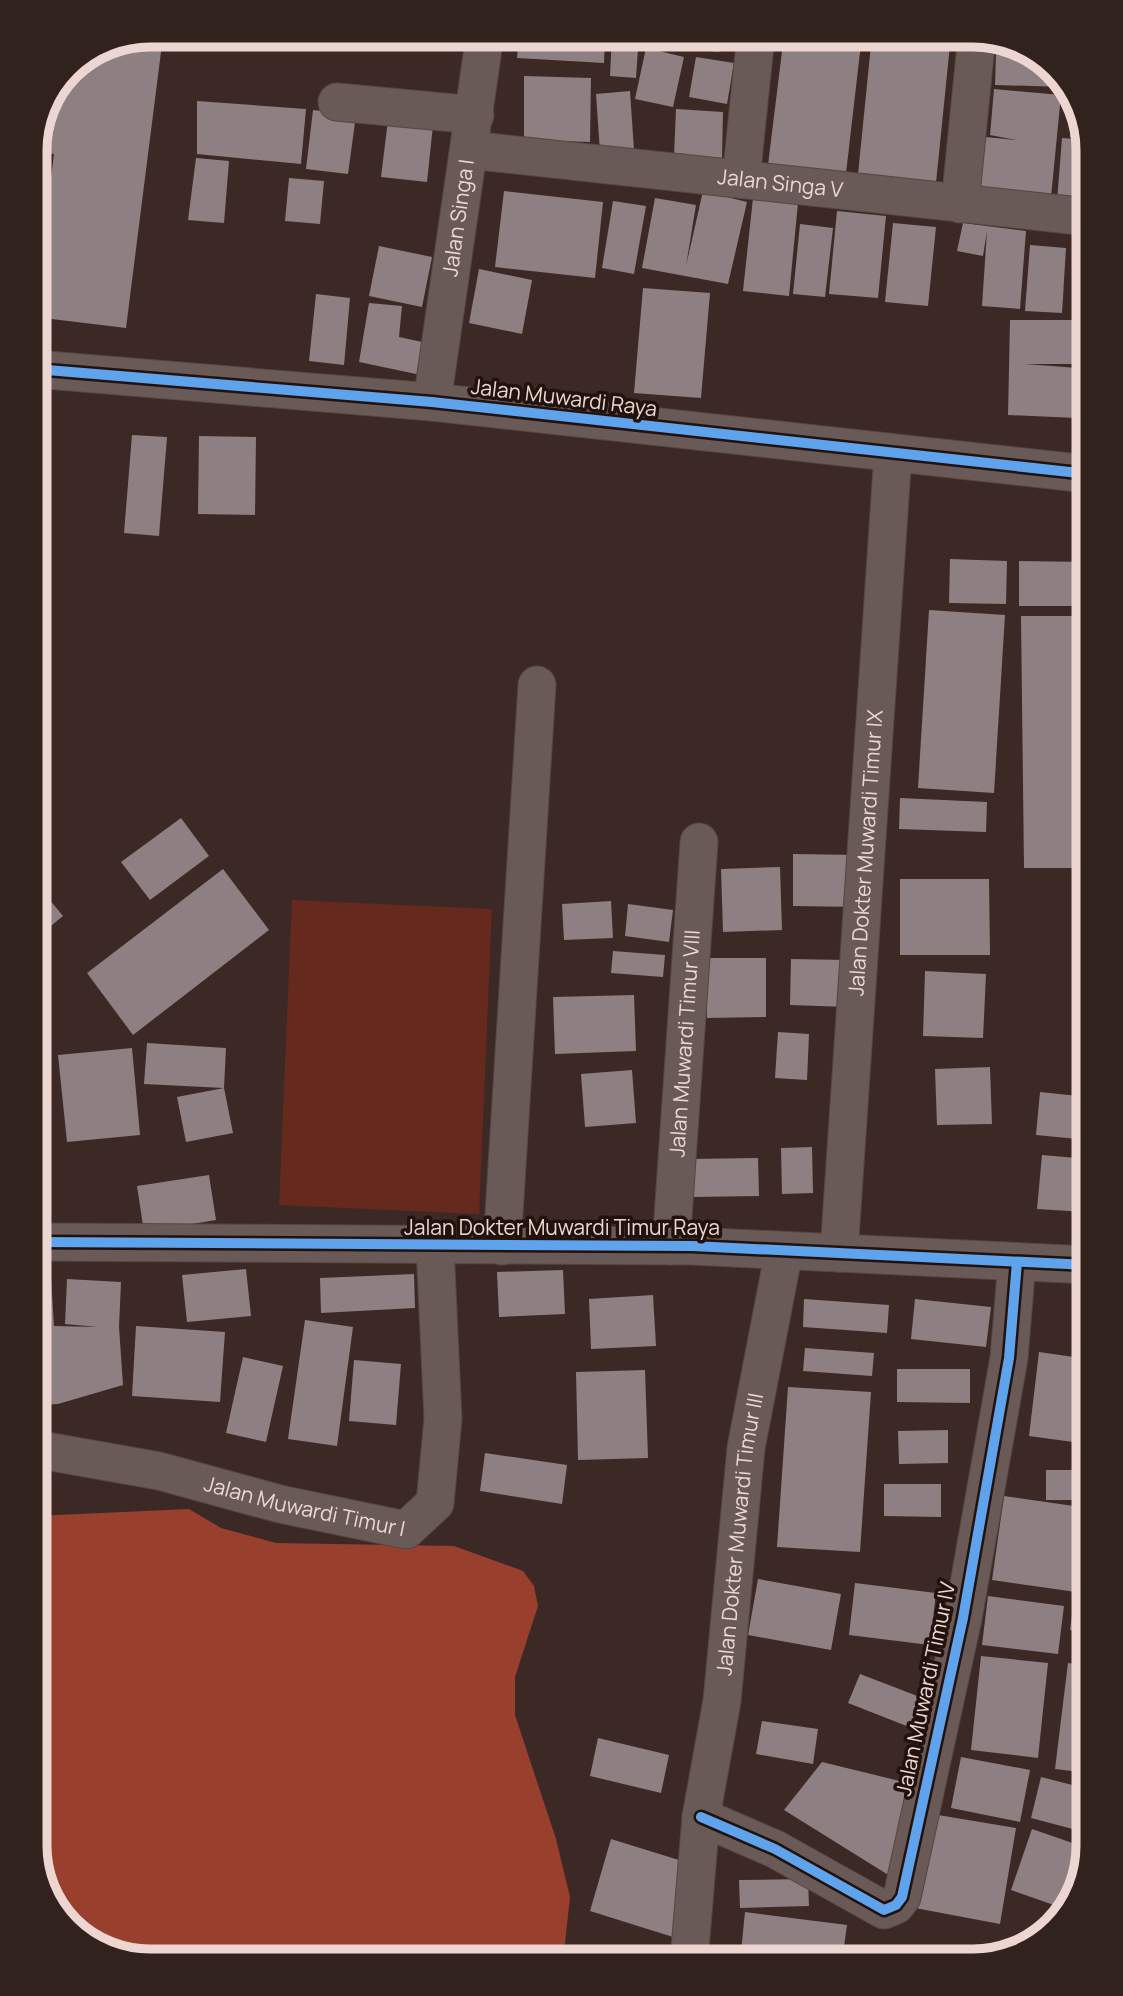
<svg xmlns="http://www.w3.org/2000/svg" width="1123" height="1996" font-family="Manrope,sans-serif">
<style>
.green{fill:#66291d}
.forest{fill:#993f2d}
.building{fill:#8e7f82}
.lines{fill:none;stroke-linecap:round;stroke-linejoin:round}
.minor-casing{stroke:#564642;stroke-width:39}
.minor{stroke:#695a57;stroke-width:37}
.cycleway-casing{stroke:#21120e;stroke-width:15}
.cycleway{stroke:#60a3ed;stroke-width:10}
.labels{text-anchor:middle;stroke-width:7;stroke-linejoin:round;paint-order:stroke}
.street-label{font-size:21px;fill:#edd6d1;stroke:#21120e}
.rim{fill:none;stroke:#edd6d1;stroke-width:9}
</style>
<rect width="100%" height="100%" fill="#3c2925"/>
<!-- green -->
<path class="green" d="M292,900L492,909L479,1214L279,1205Z"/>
<!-- forest -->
<path class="forest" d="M189,1509L221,1528L276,1543L454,1546L523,1571L534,1586L538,1606L515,1677V1715L556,1839L570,1897L563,1961H143L86,1942L47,1896L35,1846V1516Z"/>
<!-- building -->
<g class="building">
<path d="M150,35L163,36L126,328L35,317V247L42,248L54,154L35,152V143L69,68Z"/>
<path d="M519,35H605L604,63L517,58Z"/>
<path d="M612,35H639L636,78L610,76Z"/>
<path d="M657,35H721L719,52L656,45Z"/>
<path d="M784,35H862L845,182L767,173Z"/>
<path d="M872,35H951L936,183L858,174Z"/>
<path d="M646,48L684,57L673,107L635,99Z"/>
<path d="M996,52L1037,55L1065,87L995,85Z"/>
<path d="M696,57L734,63L727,104L689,97Z"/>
<path d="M524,76L591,78L590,142L524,140Z"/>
<path d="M994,89L1061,95L1051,197L980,193L985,137L1016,140L990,135Z"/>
<path d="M630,91L634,150L600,152L596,94Z"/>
<path d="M1073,96L1076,100L1085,138L1070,137Z"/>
<path d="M197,101L306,109L301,164L197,154Z"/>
<path d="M676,109L723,112L722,158L674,156Z"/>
<path d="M313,110L356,115L348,174L306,169Z"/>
<path d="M388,120L433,125L427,182L381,177Z"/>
<path d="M1062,138L1086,140L1088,203L1057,201Z"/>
<path d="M196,158L229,161L224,223L188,220Z"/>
<path d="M289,178L324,181L320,224L285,221Z"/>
<path d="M504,191L603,202L595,278L495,267Z"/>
<path d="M703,191L747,202L728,284L642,268L655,198L696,205L686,266Z"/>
<path d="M753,198L798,203L789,296L743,291Z"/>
<path d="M613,201L646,206L634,274L602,268Z"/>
<path d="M837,211L886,216L878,298L829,294Z"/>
<path d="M893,223L936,227L928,306L885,302Z"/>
<path d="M963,223L1026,231L1020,309L982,306L987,231L983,256L957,251Z"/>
<path d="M800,224L833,228L825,297L793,294Z"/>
<path d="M1030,245L1066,248L1062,313L1025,311Z"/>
<path d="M379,246L432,257L422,307L369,296Z"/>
<path d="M479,269L532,280L522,334L469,323Z"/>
<path d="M643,288L710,293L701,398L634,393Z"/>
<path d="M316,294L350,298L344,365L309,361Z"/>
<path d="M369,303L402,306L399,337L427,343L421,375L359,362Z"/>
<path d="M1010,320H1088V364H1025L1078,368L1076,418L1008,415Z"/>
<path d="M132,435L167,437L159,536L124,533Z"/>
<path d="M199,436L256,437L255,515L198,514Z"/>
<path d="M950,559L1007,561L1006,604L949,603Z"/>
<path d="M1019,561L1088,562V606H1019Z"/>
<path d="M929,610L1005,615L994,793L918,788Z"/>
<path d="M1021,616H1088V868H1024Z"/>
<path d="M900,798L987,802L986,832L899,829Z"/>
<path d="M181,818L209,856L150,900L121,862Z"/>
<path d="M793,854L859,855L858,907L793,906Z"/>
<path d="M780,867L782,930L723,932L721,869Z"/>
<path d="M223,869L269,930L133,1035L87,973Z"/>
<path d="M900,879H989L990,955H900Z"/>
<path d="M35,882L63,916L35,939Z"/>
<path d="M611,901L613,938L564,940L562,904Z"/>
<path d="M628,904L673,910L669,942L625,936Z"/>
<path d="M613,951L665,955L663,977L611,973Z"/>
<path d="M706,958H766V1017L707,1018Z"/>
<path d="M791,959L848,960L847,1007L790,1005Z"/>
<path d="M925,971L986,974L983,1038L923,1036Z"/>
<path d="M634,995L636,1051L555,1054L553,997Z"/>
<path d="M778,1032L809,1034L807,1080L775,1078Z"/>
<path d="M147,1043L226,1048L224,1088L144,1084Z"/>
<path d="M132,1048L140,1135L67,1142L58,1055Z"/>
<path d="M990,1067L992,1124L937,1125L935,1069Z"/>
<path d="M632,1070L636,1123L585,1127L581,1074Z"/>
<path d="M224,1088L233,1133L186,1142L177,1097Z"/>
<path d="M1040,1092L1088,1097V1140L1036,1135Z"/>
<path d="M812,1147L813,1193L782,1194L781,1148Z"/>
<path d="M1042,1155L1088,1159L1085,1212L1037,1209Z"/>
<path d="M758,1158L759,1196L692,1197L691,1159Z"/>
<path d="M209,1175L216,1220L144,1232L137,1186Z"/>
<path d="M246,1269L251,1316L187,1322L182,1275Z"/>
<path d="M563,1270L565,1314L499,1317L497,1272Z"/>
<path d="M414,1274L415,1308L321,1313L320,1278Z"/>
<path d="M51,1278L54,1326L98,1327L65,1324L67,1279L121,1282L119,1327L123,1385L58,1404L35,1405V1279Z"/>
<path d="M653,1295L656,1346L591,1349L589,1299Z"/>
<path d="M804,1299L889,1305L887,1333L803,1327Z"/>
<path d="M915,1299L991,1307L986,1347L911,1339Z"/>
<path d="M305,1320L353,1327L337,1446L288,1439Z"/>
<path d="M136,1326L225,1332L220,1402L132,1396Z"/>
<path d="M805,1348L874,1353L872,1376L803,1371Z"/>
<path d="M1039,1352L1088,1359V1444L1029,1436Z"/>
<path d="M243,1357L283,1366L266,1442L226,1433Z"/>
<path d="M354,1360L401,1364L396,1425L349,1421Z"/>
<path d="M897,1369H970V1403L897,1402Z"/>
<path d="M645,1370L648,1458L578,1460L576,1372Z"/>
<path d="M788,1387L871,1392L860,1552L777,1547Z"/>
<path d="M948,1430V1463L899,1464L898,1431Z"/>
<path d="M485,1453L567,1465L562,1504L480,1491Z"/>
<rect x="1046" y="1470" width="42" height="30"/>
<path d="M884,1484H941V1517L884,1516Z"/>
<path d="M1004,1496L1088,1508V1558L1083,1593L992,1580Z"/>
<path d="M758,1579L841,1594L831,1650L748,1635Z"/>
<path d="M855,1583L936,1593L930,1645L849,1635Z"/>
<path d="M988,1596L1064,1606L1058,1654L982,1645Z"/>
<path d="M1074,1601L1088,1602V1632L1070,1630Z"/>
<path d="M981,1656L1048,1663L1038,1758L971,1750Z"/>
<path d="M1068,1663L1088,1666V1773L1055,1769Z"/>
<path d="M860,1674L933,1702L922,1732L848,1703Z"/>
<path d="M762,1721L818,1729L813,1764L756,1754Z"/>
<path d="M598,1738L669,1755L661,1793L590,1776Z"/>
<path d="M961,1757L1030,1770L1020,1822L951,1808Z"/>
<path d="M822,1762L912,1784L890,1876L784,1810Z"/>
<path d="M1041,1777L1088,1789V1833L1031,1818Z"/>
<path d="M932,1814L1016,1828L1000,1924L915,1908Z"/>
<path d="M1032,1829L1087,1848L1068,1910L1011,1890Z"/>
<path d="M611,1839L695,1865L673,1937L590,1911Z"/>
<path d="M808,1879L809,1906L740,1908L739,1880Z"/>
<path d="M745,1912L847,1925L842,1961L741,1952Z"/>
</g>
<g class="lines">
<!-- minor casing -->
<g class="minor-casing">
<g id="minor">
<path d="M337,102L475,115"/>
<path id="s1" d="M470,150L1088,217"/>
<path d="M741,179L756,35"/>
<path d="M960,204L977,35"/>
<path d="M35,369L432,402L1088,474"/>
<path id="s2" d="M432,402L485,35"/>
<path d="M35,1242L692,1246L1088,1265"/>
<path d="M502,1246L537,685"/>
<path id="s3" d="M671,1246L699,842"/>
<path id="s4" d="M839,1253L893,453"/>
<path id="s5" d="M35,1449L159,1471L280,1504L406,1530L435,1503L443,1419L435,1246"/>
<path d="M701,1817L775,1849L884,1910L896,1905L902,1897L963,1618L1009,1358L1017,1262"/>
<path id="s6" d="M689,1961L701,1817L722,1701L746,1448L784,1251"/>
</g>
</g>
<!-- minor -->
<use href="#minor" class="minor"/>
<!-- cycleway casing -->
<g class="cycleway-casing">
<g id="cycleway">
<path d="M35,369L432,402L1088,474"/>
<path d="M35,1242L692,1246L1088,1265"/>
<path d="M701,1817L775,1849L884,1910L896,1905L902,1897L963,1618L1009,1358L1017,1262"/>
</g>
</g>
<!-- cycleway -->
<use href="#cycleway" class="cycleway"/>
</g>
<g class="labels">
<!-- street labels -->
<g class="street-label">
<text dy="7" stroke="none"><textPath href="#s1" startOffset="312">Jalan Singa V</textPath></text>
<text dy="7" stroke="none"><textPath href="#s2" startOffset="186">Jalan Singa I</textPath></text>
<text transform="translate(564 398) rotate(7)" y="7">Jalan Muwardi Raya</text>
<text dy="7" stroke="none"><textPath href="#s4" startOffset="401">Jalan Dokter Muwardi Timur IX</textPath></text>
<text dy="7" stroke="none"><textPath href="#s3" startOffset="203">Jalan Muwardi Timur VIII</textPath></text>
<text x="562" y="1235">Jalan Dokter Muwardi Timur Raya</text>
<text dy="7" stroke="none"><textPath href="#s5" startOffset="276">Jalan Muwardi Timur I</textPath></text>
<text dy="7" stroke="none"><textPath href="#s6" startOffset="430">Jalan Dokter Muwardi Timur III</textPath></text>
<text transform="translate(926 1689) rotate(-78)" y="7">Jalan Muwardi Timur IV</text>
</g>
</g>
<!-- crop -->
<path d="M0 0H1123V1996H0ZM150 47H973A103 103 0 0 1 1076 150V1846A103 103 0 0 1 973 1949H150A103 103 0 0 1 47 1846V150A103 103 0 0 1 150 47Z" fill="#31221e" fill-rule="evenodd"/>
<path class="rim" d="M150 47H973A103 103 0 0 1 1076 150V1846A103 103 0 0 1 973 1949H150A103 103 0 0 1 47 1846V150A103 103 0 0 1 150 47Z"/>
</svg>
